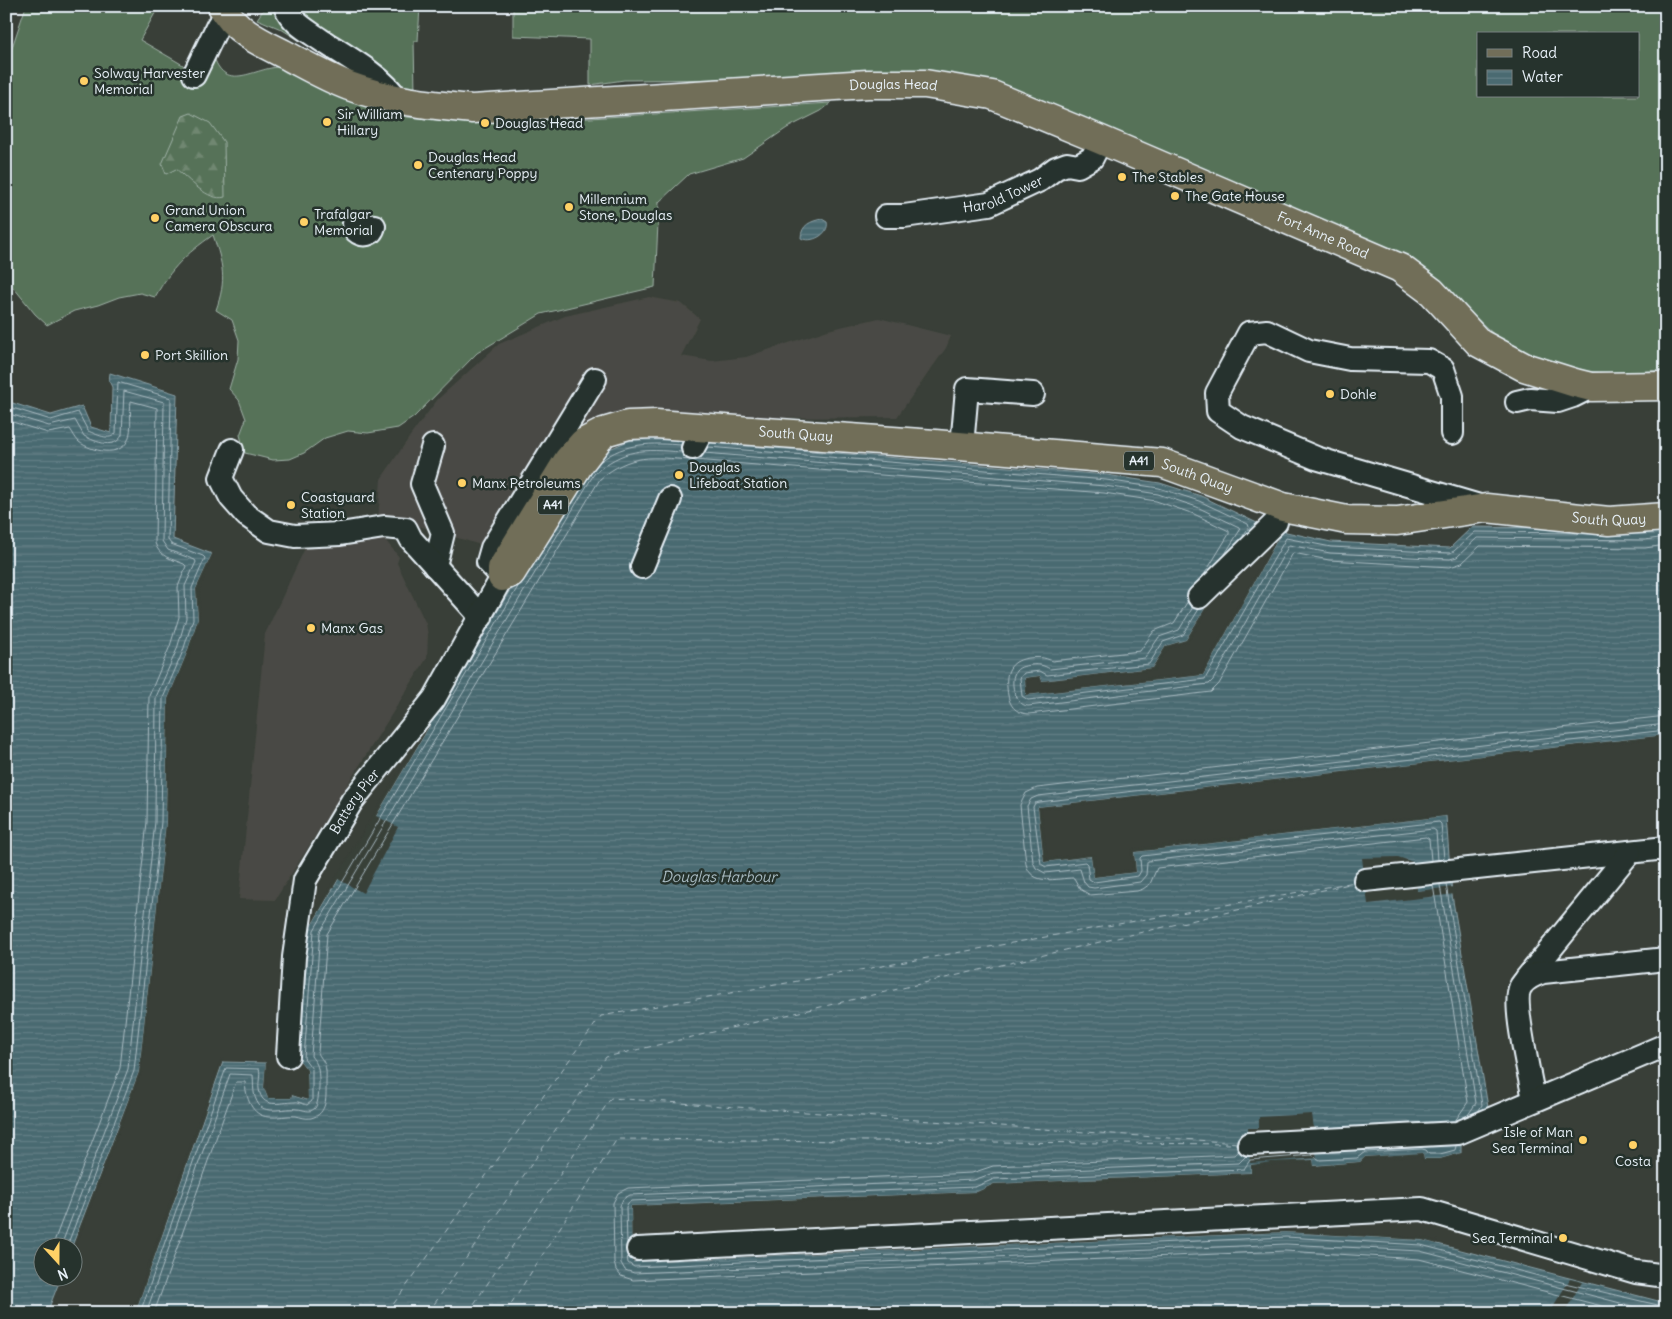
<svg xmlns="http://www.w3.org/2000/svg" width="1672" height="1319" font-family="Delius,sans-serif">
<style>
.built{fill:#494a44}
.grass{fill:#577258;stroke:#a0b2a8;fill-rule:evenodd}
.forest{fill:url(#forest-firs);stroke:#a0b2a8}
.water{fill:url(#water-rules);stroke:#89a0a7}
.pier{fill:#393f38}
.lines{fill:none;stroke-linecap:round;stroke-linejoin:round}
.shore{stroke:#a9bbc2;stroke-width:1}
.ferry{stroke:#a9bbc2;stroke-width:1;stroke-dasharray:6 5;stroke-linecap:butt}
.minor-casing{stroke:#e8f1f8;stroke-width:26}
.major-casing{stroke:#e8f1f8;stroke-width:31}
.minor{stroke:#26332d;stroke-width:22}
.major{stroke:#716e59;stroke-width:28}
.poi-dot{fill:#ffd166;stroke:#26332d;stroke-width:2}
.labels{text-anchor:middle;stroke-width:5;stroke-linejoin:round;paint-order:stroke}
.shield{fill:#26332d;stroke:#aeb8bb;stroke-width:1}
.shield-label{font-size:12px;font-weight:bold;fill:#e8f1f8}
.poi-label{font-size:14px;fill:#e8f1f8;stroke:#26332d;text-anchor:start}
.street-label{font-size:14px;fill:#e8f1f8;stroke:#26332d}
.water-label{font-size:15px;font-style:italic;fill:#a9bbc2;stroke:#26332d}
</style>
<defs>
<pattern id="forest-firs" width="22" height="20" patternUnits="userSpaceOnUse" patternTransform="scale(1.25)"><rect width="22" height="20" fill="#577258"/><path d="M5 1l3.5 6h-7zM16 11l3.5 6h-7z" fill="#6f8771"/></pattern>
<pattern id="water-rules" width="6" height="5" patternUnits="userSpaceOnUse" patternTransform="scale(1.25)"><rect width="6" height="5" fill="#4a6a71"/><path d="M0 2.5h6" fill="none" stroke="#648086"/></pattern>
</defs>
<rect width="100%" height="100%" fill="#393f38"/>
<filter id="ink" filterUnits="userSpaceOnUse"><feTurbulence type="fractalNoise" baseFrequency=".02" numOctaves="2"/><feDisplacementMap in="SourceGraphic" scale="10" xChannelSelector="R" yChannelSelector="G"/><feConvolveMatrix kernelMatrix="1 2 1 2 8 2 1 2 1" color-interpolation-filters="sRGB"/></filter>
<g filter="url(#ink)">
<!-- built -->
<g class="built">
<path d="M649,297L681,303L700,319L681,356L712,361L746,357L828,330L879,318L951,336L946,348L897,417L756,418L662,410L637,412L484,546L419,526L378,521L381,479L413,432L438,399L499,344L565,316Z"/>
<path d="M382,536L399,557L397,563L426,624L428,635L427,658L275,900L239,899L265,634L305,548Z"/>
</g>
<!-- grass -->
<g class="grass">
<path d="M26,6H159L140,40L183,65L193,87L213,54C224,93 252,69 278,67L285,72L327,90L383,111L407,117L460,122L542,121L831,103L821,111L787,128L743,158L689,174L659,202L655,287L541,314L477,353L414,417L398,428L368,433L348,431L325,438L304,453L290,459L273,460L245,453L240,435L246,419L239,400L229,389L238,359L239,340L232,320L216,310C227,279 223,265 213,235C185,255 172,267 155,297L140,293L119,297L98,305L74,311L47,325L35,314L14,288L6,286V152L11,141L6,107V65Z"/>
<path d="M266,6H276L280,21L295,33L351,69L340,66L281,29L257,19Z"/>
<path d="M296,6H420L418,41H414L415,92L394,84L308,25Z"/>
<path d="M513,6H1666V370L1618,373L1566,370L1500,340L1448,292L1412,262L1298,209L1009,87L955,75L890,71L756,79L624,80L590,85V39L513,36ZM1478,34H1638V96H1478Z"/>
</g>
<!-- forest -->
<path class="forest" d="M191,113L210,123L224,142L225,197C208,202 189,179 176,169L166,174L162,164L183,116Z"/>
<!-- water -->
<g class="water">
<path d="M822,219L827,222C830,234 811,244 801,238C801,225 811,221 822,219Z"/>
<path d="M110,373L177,394L173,539L212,554L196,589L198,619L187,653L168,699L166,823L139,1072L72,1246H42V1276L61,1277L47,1313H6V401L51,415L82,406L91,427L111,433L112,387L109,381Z"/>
<path d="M650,438L1106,475L1160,483L1201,496L1257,523L1186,640L1166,646L1152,668L1042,681L1040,676L1025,678L1026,695L1203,675L1282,531L1331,542L1450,548L1472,527L1645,529L1666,526V735L1038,807L1044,862L1091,856L1094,877L1136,872L1134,852L1446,816L1452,895L1488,1107L1461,1145V1153L1440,1159H1424L1423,1154L1365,1157L1360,1162L1313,1166V1160L1251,1165V1173L994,1184L977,1192L631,1206L633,1262L1285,1232L1422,1240L1666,1303V1313H135L223,1062L266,1063L264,1088L268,1098H291V1095L307,1100V1070L299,1060L309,929L522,570L605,451L628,441Z"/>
</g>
<!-- pier -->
<g class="pier">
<path d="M1257,523L1260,524L1188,641L1168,648L1154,670L1042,683L1038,678L1027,680L1029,692L1201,673L1280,531H1282L1203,675L1026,695L1025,678L1040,676L1042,681L1152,668L1166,646L1186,640Z"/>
<path d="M214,553L199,589L200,620L190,654L170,699L168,823L141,1073L75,1247L72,1249L139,1072L166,823L168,699L187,653L198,619L196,589L212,554Z"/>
<path d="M457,675L459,676L376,816L398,827L363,893L338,879L309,929L299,1060L307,1070L308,1100L292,1095L291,1098H268L264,1088L266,1061L268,1063L266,1088L270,1096H289L292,1092L305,1097V1071L297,1062L306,928Z"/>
<path d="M1666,735V737L1041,809L1047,859L1092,854L1094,856L1096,874L1133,870L1131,852L1134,849L1445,814L1446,816L1134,852L1136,872L1094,877L1091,856L1044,862L1038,807Z"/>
<path d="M1398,857L1416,863L1452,859L1453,878L1417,883V891L1454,887L1455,894L1368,904L1362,858Z"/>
<path d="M223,1059L135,1313H132L220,1061Z"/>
<path d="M1488,1107L1461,1145L1316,1153L1317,1158L1250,1163L1248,1128H1259V1117L1312,1114L1314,1129L1452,1123Z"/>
<path d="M1423,1153L1424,1159H1440L1461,1153L1460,1156L1440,1162L1423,1161L1421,1156L1366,1159L1361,1165L1314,1168L1311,1167V1163L1272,1165L1254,1167V1174L1251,1176L995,1187L977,1194L633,1209L635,1259L1285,1230L1422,1238L1438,1241L1437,1244L1422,1240L1285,1232L632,1262L631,1206L977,1192L994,1184L1251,1173V1165L1271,1162L1313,1160L1314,1166L1360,1162L1365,1157Z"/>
<path d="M1570,1279L1582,1282L1564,1313H1549Z"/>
</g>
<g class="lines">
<!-- shore -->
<g class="shore">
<path d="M6,406L51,420L78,412L88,431C96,434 110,442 116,433L118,382L171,398L168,540L171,544L203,556L205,558L192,588L193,619L183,651L163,698L161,822L134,1071L67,1246"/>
<path d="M6,413L49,426L75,420L84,436C96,442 115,450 122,435L124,391L164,402L162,541L168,550L195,560L196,562L185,586L186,618L177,649L156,697L155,822L128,1069L61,1246"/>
<path d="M6,420L48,433L70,429C73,433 75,438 79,442C91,451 120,458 128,440C133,428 129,413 131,401L157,408L155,543C159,557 172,559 184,564L186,566L178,587L179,617L170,646L149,696L147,822L120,1068L55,1239L54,1246"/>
<path d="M708,447L1106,480L1159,488L1199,501L1248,524L1249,527L1243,536"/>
<path d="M704,453L1105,486L1158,494L1197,507L1239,527L1240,530L1225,554"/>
<path d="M695,460L1104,493L1156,501L1194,514L1229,531V534L1204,575"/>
<path d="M601,461C625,442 652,443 681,445"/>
<path d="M1188,601L1174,623L1154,631L1140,651L1052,661C1044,657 1038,657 1029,658C1012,660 1005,670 1007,687C1008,702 1012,713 1029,714L1211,692L1219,684L1293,553L1329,560L1450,567L1462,563L1480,546L1645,548L1666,545"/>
<path d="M1193,607L1179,630L1159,637L1145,658L1050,669C1043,665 1039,664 1031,665C1026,666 1020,666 1016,671C1009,680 1014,705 1028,706L1209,684L1213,680L1289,545L1330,553L1450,559L1457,557L1477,538L1645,540L1666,537"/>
<path d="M1199,609L1183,635L1163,642L1149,664L1047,675L1040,671L1024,673L1020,678L1022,696L1028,700L1205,679L1286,538L1331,547L1450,553L1454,551L1475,532L1584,533"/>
<path d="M1444,859L1441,824L1439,822L1142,856L1140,858L1141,871L1138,876L1094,882L1089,879L1087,864L1085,862L1046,867L1041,864L1033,807L1035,803L1039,802L1666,730"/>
<path d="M1431,860L1429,839L1426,837L1157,868L1150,884L1143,889L1137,891L1090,895L1080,889L1074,878C1056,878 1032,887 1026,864L1020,805L1026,793L1037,788L1666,716"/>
<path d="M1438,860L1436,831L1433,829L1148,861L1147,863L1146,875L1140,882L1094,888L1088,887L1084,882L1080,869L1045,873L1036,868L1033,862L1027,806L1031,799L1038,796L1666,724"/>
<path d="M1446,884L1482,1105L1479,1110"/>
<path d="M1433,885L1468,1102L1455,1121"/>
<path d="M1440,885L1476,1103L1468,1115"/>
<path d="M1239,1151L1234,1155L993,1166L972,1173L628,1188L618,1193L613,1203L614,1262L616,1270L621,1276L633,1280L1285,1251L1419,1259L1629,1313"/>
<path d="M1246,1156L1239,1163L993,1173L974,1180L630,1195L623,1199L620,1206L621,1263L625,1270L634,1273L1286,1244L1420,1251L1659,1313"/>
<path d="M627,1244L626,1207L628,1203L631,1201L975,1187L994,1179L1244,1169L1250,1160L1312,1155L1320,1160L1357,1158L1365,1152L1422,1149L1426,1150L1429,1154H1440L1455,1150L1456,1146"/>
<path d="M627,1255L628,1263L634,1267L1286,1237L1421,1245L1569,1284L1666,1307"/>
<path d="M140,1313L226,1068L259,1069C261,1075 258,1082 259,1089C262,1110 280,1102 295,1102C298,1101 303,1104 307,1105L312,1101V1069L304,1058L314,930L519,585"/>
<path d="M146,1313L230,1074L253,1075C254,1086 252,1095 259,1105C267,1115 286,1107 297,1109C304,1109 309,1114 315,1108C320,1102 320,1072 317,1065C316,1062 313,1059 311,1056L320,932L594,474C624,448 643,449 681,452"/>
<path d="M154,1313L236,1082H245C246,1097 251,1116 269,1117C278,1118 287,1115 296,1116C301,1117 305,1119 311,1118C328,1114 326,1096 326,1083C326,1076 327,1069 324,1063C323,1060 320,1057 318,1053L327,934L600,479C631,453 652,457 690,460"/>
</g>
<!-- ferry -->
<g class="ferry">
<path d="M387,1313L601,1016L1355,882"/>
<path d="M428,1313L606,1057L1349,884"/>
<path d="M468,1313L611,1098L1238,1143"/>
<path d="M505,1313L617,1139L1236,1144"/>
</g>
<!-- minor casing -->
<g class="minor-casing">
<g id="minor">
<path d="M285,6C291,22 308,31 321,40C343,54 384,77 397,99"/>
<path d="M194,75L218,25L228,17"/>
<path id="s1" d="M886,216H904L989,204L1040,180L1056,168L1067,164L1078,166L1092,158L1101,140"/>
<path d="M354,224L374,226C372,235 363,237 356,231Z"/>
<path d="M1517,402L1530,399L1558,401L1573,396L1591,387"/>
<path d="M1452,433V396L1443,369L1429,361L1350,359L1309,351L1267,331L1249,333L1217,393L1218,411L1242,427L1316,458L1483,507"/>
<path d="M433,446L422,484L443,533L435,566"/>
<path d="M962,446L967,389L1033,394"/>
<path d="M693,448L704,428"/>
<path d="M232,450L221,478L231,498L246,515L269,531L295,536L340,534L384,527L406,529L411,539L481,617"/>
<path d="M642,567L670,499"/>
<path d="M1199,597L1276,522"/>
<path d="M1365,880L1666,848"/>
<path d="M1526,979L1630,852"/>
<path id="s2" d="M288,1056L294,957L305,880L352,801L434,699L502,577L488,562L492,548L595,379"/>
<path d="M1534,1100C1531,1080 1511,1000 1521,986C1526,978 1534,975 1543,972L1666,959"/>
<path d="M1249,1144L1458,1133L1666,1045"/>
<path d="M638,1249L1422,1209L1636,1272L1666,1276"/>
</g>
</g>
<!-- major casing -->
<g class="major-casing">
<g id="major">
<path id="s3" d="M222,6C235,31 260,42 284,54C305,65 327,78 349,86C389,101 431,105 472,109L868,84H925L992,95L1101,140L1400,268L1432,292L1479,343L1524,367L1575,383L1591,387L1666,386"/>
<path id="s4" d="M604,432L580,463L511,573L502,577V568L568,460L583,443L604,432L628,425L656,424L935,444L1162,463L1283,507L1347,520L1397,521L1486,508L1609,521L1666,517"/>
</g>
</g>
<!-- minor -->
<use href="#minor" class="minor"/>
<!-- major -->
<use href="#major" class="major"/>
</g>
</g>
<!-- markers -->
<g class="poi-dot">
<circle cx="84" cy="81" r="5"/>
<circle cx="327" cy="122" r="5"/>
<circle cx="485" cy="123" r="5"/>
<circle cx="418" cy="165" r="5"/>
<circle cx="1122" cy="177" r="5"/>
<circle cx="1175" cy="196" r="5"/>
<circle cx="569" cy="207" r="5"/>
<circle cx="155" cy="218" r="5"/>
<circle cx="304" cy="222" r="5"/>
<circle cx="145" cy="355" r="5"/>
<circle cx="1330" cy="394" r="5"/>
<circle cx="679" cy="475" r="5"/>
<circle cx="462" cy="483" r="5"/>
<circle cx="291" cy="505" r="5"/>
<circle cx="311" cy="628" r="5"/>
<circle cx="1583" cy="1140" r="5"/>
<circle cx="1633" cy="1145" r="5"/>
<circle cx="1563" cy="1238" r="5"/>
</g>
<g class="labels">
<!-- shield labels -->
<g class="shield">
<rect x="1124" y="451.5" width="30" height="19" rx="4"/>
<rect x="538" y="495.5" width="30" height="19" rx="4"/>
</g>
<g class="shield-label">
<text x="1139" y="465">A41</text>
<text x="553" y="509">A41</text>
</g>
<!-- poi labels -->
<g class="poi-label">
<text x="94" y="78">Solway Harvester<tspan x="94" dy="16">Memorial</tspan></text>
<text x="337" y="119">Sir William<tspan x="337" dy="16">Hillary</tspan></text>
<text x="495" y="128">Douglas Head</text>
<text x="428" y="162">Douglas Head<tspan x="428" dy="16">Centenary Poppy</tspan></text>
<text x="1132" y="182">The Stables</text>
<text x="1185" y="201">The Gate House</text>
<text x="579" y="204">Millennium<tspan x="579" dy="16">Stone, Douglas</tspan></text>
<text x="165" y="215">Grand Union<tspan x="165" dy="16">Camera Obscura</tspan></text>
<text x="314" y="219">Trafalgar<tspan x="314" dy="16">Memorial</tspan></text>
<text x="155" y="360">Port Skillion</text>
<text x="1340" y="399">Dohle</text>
<text x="689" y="472">Douglas<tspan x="689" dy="16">Lifeboat Station</tspan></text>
<text x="472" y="488">Manx Petroleums</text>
<text x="301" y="502">Coastguard<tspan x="301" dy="16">Station</tspan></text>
<text x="321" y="633">Manx Gas</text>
<text x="1573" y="1137" text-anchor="end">Isle of Man<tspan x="1573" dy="16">Sea Terminal</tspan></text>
<text x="1633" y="1166" text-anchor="middle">Costa</text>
<text x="1553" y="1243" text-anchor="end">Sea Terminal</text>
</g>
<!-- street labels -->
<g class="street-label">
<text dy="5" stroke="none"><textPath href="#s3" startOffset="700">Douglas Head</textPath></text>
<text dy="5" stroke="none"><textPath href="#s1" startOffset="120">Harold Tower</textPath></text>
<text dy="5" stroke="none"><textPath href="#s3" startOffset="1159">Fort Anne Road</textPath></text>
<text dy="5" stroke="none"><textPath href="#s4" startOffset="554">South Quay</textPath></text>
<text dy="5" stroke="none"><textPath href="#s4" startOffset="959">South Quay</textPath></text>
<text dy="5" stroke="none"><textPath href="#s4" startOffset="1379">South Quay</textPath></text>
<text dy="5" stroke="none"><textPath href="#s2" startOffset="270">Battery Pier</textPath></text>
</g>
<!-- water labels -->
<g class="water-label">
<text x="719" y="882">Douglas Harbour</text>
</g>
</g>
<!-- margin -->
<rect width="1672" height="1319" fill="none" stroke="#26332d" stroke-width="25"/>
<rect x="12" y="12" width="1647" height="1294" fill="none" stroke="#e8f1f8" stroke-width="2" filter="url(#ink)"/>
<!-- legend -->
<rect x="1477" y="32" width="162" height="65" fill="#26332d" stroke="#747f7e"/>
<rect x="1487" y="49" width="25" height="8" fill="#716e59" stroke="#747f7e"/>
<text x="1522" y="58" font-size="15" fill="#e8f1f8">Road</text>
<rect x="1487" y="70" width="25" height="15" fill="url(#water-rules)" stroke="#747f7e"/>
<text x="1522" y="82" font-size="15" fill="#e8f1f8">Water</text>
<!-- north arrow -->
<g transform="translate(58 1262) rotate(159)"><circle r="24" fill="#26332d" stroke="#747f7e"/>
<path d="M0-4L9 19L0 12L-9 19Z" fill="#ffd166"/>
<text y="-8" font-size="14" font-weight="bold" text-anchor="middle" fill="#e8f1f8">N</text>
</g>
</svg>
